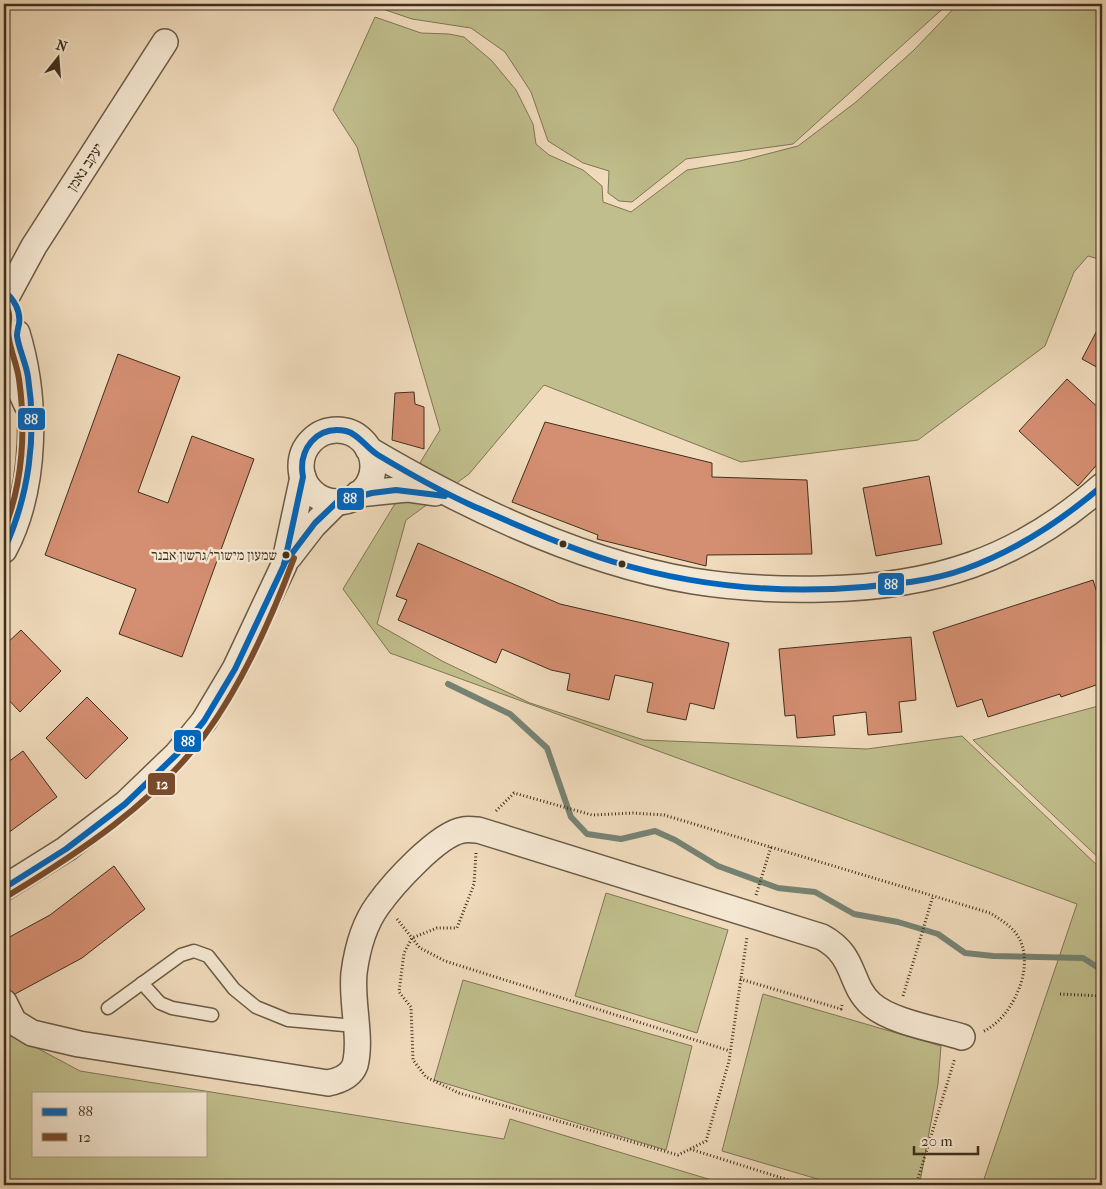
<svg xmlns="http://www.w3.org/2000/svg" width="1106" height="1189" font-family="'IM FELL French Canon','Frank Ruhl Libre',serif">
<style>
.green{fill:#c0be8c;stroke:#807654;fill-rule:evenodd}
.lines{fill:none;stroke-linecap:round;stroke-linejoin:round}
.stream{stroke:#768374;stroke-width:6}
.building{fill:#d48e71;stroke:#3f2f1c}
.lane-casing{stroke:#6b5a44;stroke-width:15}
.street-casing{stroke:#6b5a44;stroke-width:28}
.path{stroke:#3f2f1c;stroke-width:3;stroke-dasharray:1 2.5;stroke-linecap:butt}
.lane{stroke:#f5e8d3;stroke-width:12}
.street{stroke:#f5e8d3;stroke-width:25}
.bus-1-casing{stroke:#f5e8d3;stroke-width:10}
.bus-2-casing{stroke:#f5e8d3;stroke-width:10}
.bus-1{stroke:#0065bd;stroke-width:6}
.bus-2{stroke:#7a4b2a;stroke-width:6}
.bus-dot{fill:#3f2f1c;stroke:#f5e8d3;stroke-width:2}
.labels{text-anchor:middle;stroke-width:5;stroke-linejoin:round;paint-order:stroke}
.bus-label{font-size:14px;fill:#3f2f1c;stroke:#f5e8d3;text-anchor:end}
.street-label{font-size:15px;fill:#3f2f1c;stroke:#f5e8d3}
.line-badge{stroke:#f5e8d3;stroke-width:2}
.badge-label{font-size:14px;text-anchor:middle;font-weight:bold;fill:#fff}
</style>
<rect width="100%" height="100%" fill="#f0dbbc"/>
<filter id="stains"><feTurbulence type="fractalNoise" baseFrequency=".004" numOctaves="4"/><feColorMatrix values="0 0 0 0 .2 0 0 0 0 .09 0 0 0 0 .02 0 0 0 .5 -.17"/></filter>
<radialGradient id="worn" r=".72"><stop offset=".6" stop-color="#630" stop-opacity="0"/><stop offset="1" stop-color="#630" stop-opacity=".3"/></radialGradient>
<!-- green -->
<g class="green">
<path d="M368,4H948L793,144L686,159L632,202L619,201L608,193L609,171L583,163L548,141L531,92L505,52L471,28L412,19Z"/>
<path d="M958,4H1102V260L1088,256L1074,272L1045,346L918,440L741,462L544,385L469,474L406,520L377,624L444,662L530,703L644,740L867,749L962,736L1102,870V1185H982L1077,904L390,653L343,589L440,430L357,147L333,110L375,17L421,33L449,34L464,37L492,61L516,90L533,124L536,144L549,155L583,170L602,186L603,202L631,212L687,170L740,161L798,146L856,102L914,50Z"/>
<path d="M1102,705V861L973,740Z"/>
<path d="M606,893L728,930L697,1033L575,996Z"/>
<path d="M463,980L692,1046L666,1150L434,1080Z"/>
<path d="M763,994L941,1046L938,1084L920,1182L916,1185H838L722,1151Z"/>
<path d="M9,1033L80,1071L504,1139L510,1119L728,1185H213L196,1182L159,1185H4V1036ZM34,1093H206V1155H34Z"/>
</g>
<g class="lines">
<!-- stream -->
<path class="stream" d="M448,684L510,714L547,748L571,817L587,834L621,839L655,831L675,840L718,866L778,888L815,892L854,914L898,922L938,934L965,953L993,956L1083,958L1102,970"/>
</g>
<!-- building -->
<g class="building">
<path d="M1102,321V370L1082,359Z"/>
<path d="M118,354L180,377L138,492L168,503L192,436L254,459L182,657L119,634L136,589L45,555Z"/>
<path d="M1067,379L1102,411V459L1078,486L1019,431Z"/>
<path d="M414,392L415,404L424,407V449L392,440L395,393Z"/>
<path d="M545,422L712,463V477L807,480L812,554L707,555L706,566L597,539L598,535L512,502Z"/>
<path d="M929,476L942,544L876,556L863,488Z"/>
<path d="M418,543L560,604L729,643L714,709L690,703L686,720L647,712L653,683L615,675L609,700L567,690L570,674L551,670L502,649L496,663L398,620L407,600L396,596Z"/>
<path d="M1093,580L1102,609V683L1061,697L1060,694L988,717L982,699L957,707L933,632Z"/>
<path d="M21,630L61,671L20,712L4,695V646Z"/>
<path d="M911,637L916,700L899,702L902,732L868,735L866,712L833,716L835,735L797,738L795,715L785,716L779,649Z"/>
<path d="M87,697L128,738L86,779L46,738Z"/>
<path d="M23,751L57,797L4,836V765Z"/>
<path d="M114,866L145,909L82,958L15,994L8,989L4,980V940L50,915Z"/>
</g>
<g class="lines">
<!-- lane casing -->
<g class="lane-casing">
<g id="lane">
<path d="M142,983L160,1003L172,1008L212,1015"/>
<path d="M108,1008L181,955L194,951L208,956L234,989L256,1007L288,1020L355,1026"/>
</g>
</g>
<!-- street casing -->
<g class="street-casing">
<g id="street">
<path d="M8,294L34,246L165,42"/>
<path d="M4,368L20,390L27,405"/>
<circle cx="337" cy="466" r="36"/>
<path d="M368,449C466,507 580,562 693,581C736,588 780,590 823,589C934,587 1018,560 1102,486"/>
<path d="M358,494L407,489L435,493"/>
<path d="M4,550C37,488 37,399 17,333"/>
<path d="M289,557L313,526L337,502"/>
<path d="M4,888L66,849L125,804L177,754L204,721L235,669L284,565L303,477"/>
<path d="M4,1002L14,1022L32,1033L79,1044L328,1083C338,1081 351,1076 355,1065C362,1038 351,1002 354,973C357,950 364,924 378,905C393,884 438,834 463,830C468,829 473,830 478,830L822,937C857,956 848,983 871,1004C891,1022 936,1029 962,1037"/>
</g>
</g>
<!-- path -->
<g class="path">
<path d="M496,811L514,793L592,815L633,813L664,815L990,913C1003,921 1017,929 1022,945C1032,975 1010,1020 982,1032"/>
<path d="M476,853L474,884L457,928H437L412,938L404,953L399,992L411,1007L413,1060L426,1077L459,1093L678,1155L706,1141L729,1061L747,937"/>
<path d="M756,895L771,847"/>
<path d="M397,919L420,948L445,961L730,1051"/>
<path d="M740,979L841,1009L842,1005"/>
<path d="M1060,994L1102,996"/>
<path d="M903,996L933,896"/>
<path d="M690,1149L804,1185"/>
<path d="M916,1185L955,1058"/>
</g>
<!-- lane -->
<use href="#lane" class="lane"/>
<!-- street -->
<use href="#street" class="street"/>
<!-- bus-1 casing -->
<g class="bus-1-casing">
<g id="bus-1">
<path d="M4,291C14,299 21,311 19,324C18,328 17,332 17,336C19,350 26,363 28,377C37,435 29,496 4,550"/>
<path d="M284,564L315,523L337,502L372,493L396,490L445,496"/>
<path d="M4,888L66,849L125,804L177,754L204,721L235,669L284,565L303,477C298,450 316,425 346,431C359,434 366,448 378,455C408,473 440,491 473,506C519,526 566,547 614,562C694,586 780,594 863,587C897,584 932,581 965,569C1015,551 1061,521 1102,486"/>
</g>
</g>
<!-- bus-2 casing -->
<g class="bus-2-casing">
<g id="bus-2">
<path d="M4,303C14,316 6,325 9,339C11,352 17,365 19,379C26,429 23,483 4,530"/>
<path d="M9,895C80,852 153,804 204,736C243,683 271,620 294,558"/>
</g>
</g>
<!-- bus-1 -->
<use href="#bus-1" class="bus-1"/>
<!-- bus-2 -->
<use href="#bus-2" class="bus-2"/>
</g>
<!-- markers -->
<g class="bus-dot">
<circle cx="563" cy="544" r="4.5"/>
<circle cx="286" cy="555" r="4.5"/>
<circle cx="622" cy="564" r="4.5"/>
</g>
<g class="labels">
<!-- bus labels -->
<g class="bus-label">
<text x="277" y="560">שמעון מישורי/גרשון אבנר</text>
</g>
<!-- street labels -->
<g class="street-label">
<text transform="translate(85 167) rotate(-57)" y="5">יעקב נאמן</text>
</g>
</g>
<g class="line-badge">
<rect x="17" y="407" width="29" height="24" rx="5" fill="#0065bd"/>
<rect x="336" y="487" width="29" height="24" rx="5" fill="#0065bd"/>
<rect x="877" y="572" width="28" height="24" rx="5" fill="#0065bd"/>
<rect x="173" y="729" width="29" height="24" rx="5" fill="#0065bd"/>
<rect x="147" y="772" width="29" height="24" rx="5" fill="#7a4b2a"/>
</g>
<g class="badge-label">
<text x="31" y="424">88</text>
<text x="350" y="503">88</text>
<text x="891" y="589">88</text>
<text x="188" y="746">88</text>
<text x="162" y="789">12</text>
</g>
<!-- margin -->
<rect width="1106" height="1189" fill="none" stroke="#f0dbbc" stroke-width="20"/>
<rect x="5" y="5" width="1096" height="1179" fill="none" stroke="#3f2f1c" stroke-width="2.5"/>
<rect x="10" y="10" width="1086" height="1169" fill="none" stroke="#3f2f1c"/>
<!-- legend -->
<rect x="32" y="1092" width="175" height="65" fill="#f5e8d3" stroke="#ac9e8a"/>
<rect x="42" y="1108" width="25" height="8" fill="#0065bd" stroke="#ac9e8a"/>
<text x="78" y="1116" font-size="15" fill="#3f2f1c">88</text>
<rect x="42" y="1133" width="25" height="8" fill="#7a4b2a" stroke="#ac9e8a"/>
<text x="78" y="1142" font-size="15" fill="#3f2f1c">12</text>
<!-- north arrow -->
<g transform="translate(58 58) rotate(17)" stroke="#f5e8d3" stroke-width="4" paint-order="stroke">
<path d="M0-4L9 19L0 12L-9 19Z" fill="#3f2f1c"/>
<text y="-8" font-size="14" font-weight="bold" text-anchor="middle" fill="#3f2f1c">N</text>
</g>
<!-- scale -->
<path d="M914 1146v8h64v-8" fill="none" stroke="#3f2f1c" stroke-width="2.5"/>
<text x="921" y="1146" font-size="15" fill="#3f2f1c" stroke="#f5e8d3" stroke-width="4" paint-order="stroke">20 m</text>
<rect width="100%" height="100%" filter="url(#stains)"/>
<rect width="100%" height="100%" fill="url(#worn)"/>
</svg>
